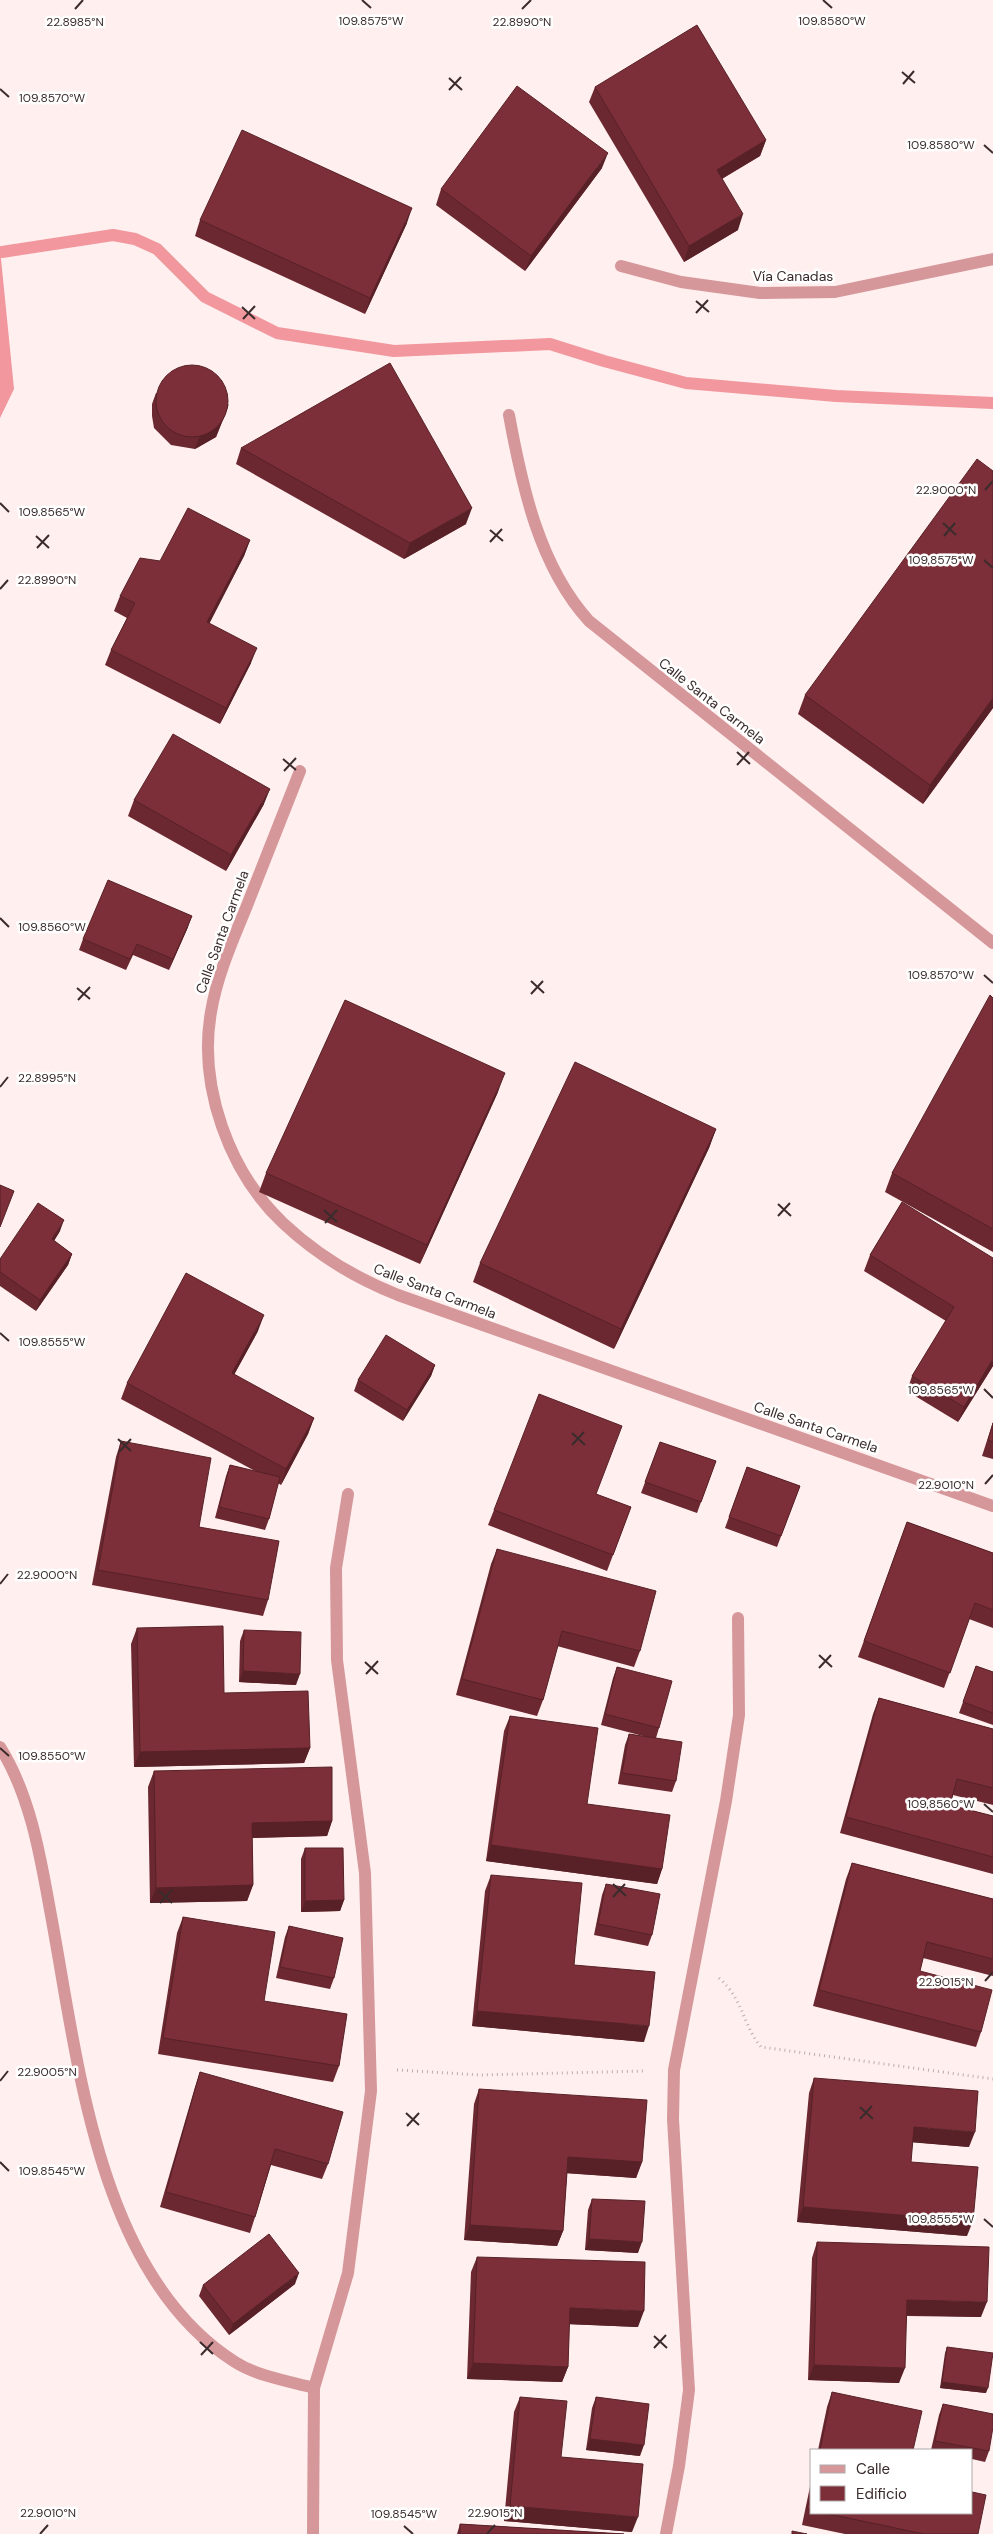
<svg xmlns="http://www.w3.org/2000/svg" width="993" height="2534" font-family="'DM Sans',sans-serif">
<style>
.water{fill:#f1979d}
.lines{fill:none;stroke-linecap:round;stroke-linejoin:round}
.stream{stroke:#f1979d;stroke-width:12}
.path{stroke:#bcacac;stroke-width:3;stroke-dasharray:1 4;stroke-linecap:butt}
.minor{stroke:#d6979a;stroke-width:12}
.wall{fill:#6b2830}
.shaded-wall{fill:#572127}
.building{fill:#7c2f38;stroke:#572127}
.ticks{fill:none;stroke:#3a2b2c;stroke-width:2}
.labels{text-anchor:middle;stroke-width:5;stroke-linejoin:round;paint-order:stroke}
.street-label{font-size:14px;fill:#3a2b2c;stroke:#fff}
.ticks-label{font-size:12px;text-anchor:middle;fill:#3a2b2c;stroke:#fff;stroke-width:5;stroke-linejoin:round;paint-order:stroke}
</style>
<rect width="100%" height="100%" fill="#ffefef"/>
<!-- water -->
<path class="water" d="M0,249L14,389L0,418Z"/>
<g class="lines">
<!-- stream -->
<path class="stream" d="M2,252L113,235L135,239L157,249L205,297L277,333L394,351L550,344L604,361L686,383L836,396L993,403"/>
<!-- path -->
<g class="path">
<path d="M719,1978C744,2000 742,2024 761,2047L993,2079"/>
<path d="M397,2070L480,2075L646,2071"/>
</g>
<!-- minor -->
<g class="minor">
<path d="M621,266L681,282L760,293L835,292L993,259"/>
<path d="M509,415C522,486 539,566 589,621L993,943"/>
<path d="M300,771C282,817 264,863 246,908C232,942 217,976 211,1012C198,1086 229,1172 283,1223C317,1255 355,1278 398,1295L993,1506"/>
<path d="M0,1747C30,1795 40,1854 50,1910C78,2057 96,2274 235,2362C257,2376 288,2381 314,2388"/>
<path d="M313,2534L314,2388L348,2273L371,2091L365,1873L337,1660L336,1568L348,1494"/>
<path d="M666,2534L679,2466L689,2390L673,2119L674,2070L726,1801L739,1715L738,1618"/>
</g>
</g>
<!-- wall -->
<g class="wall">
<path d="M595,87L766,140L760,156L722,179L738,230L684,262L589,102Z"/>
<path d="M602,168L525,271L436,205L441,189Z"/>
<path d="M200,220L407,223L365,314L195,236Z"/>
<path d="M156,393L225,415L216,437L195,449L171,445L154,428L152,416V404Z"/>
<path d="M241,448L466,524L404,559L236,464Z"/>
<path d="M993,471V708L923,804L798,714L805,695Z"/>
<path d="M250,540L244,556L209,623L251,663L220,724L105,665L111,650L127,618L114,611L120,596L160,561Z"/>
<path d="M134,800L264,804L226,871L128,816Z"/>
<path d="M188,927L169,970L133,955L126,970L79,950L83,939Z"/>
<path d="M993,998V1252L885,1192L892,1173Z"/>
<path d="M498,1092L420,1264L259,1192L266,1173Z"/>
<path d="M716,1129L709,1148L614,1349L473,1282L480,1263Z"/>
<path d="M902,1202L993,1366L958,1422L907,1391L912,1376L946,1321L864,1271L870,1255Z"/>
<path d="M60,1231L54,1241L72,1254L68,1265L36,1311L0,1286V1259Z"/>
<path d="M258,1331L234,1375L314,1418L308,1434L281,1485L278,1483L269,1519L265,1530L215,1518L226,1476L230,1465L257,1472L121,1399L127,1383Z"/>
<path d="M435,1365L431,1376L403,1421L354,1391L358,1380Z"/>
<path d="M993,1422V1459L982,1456Z"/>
<path d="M121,1441L199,1527L268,1600L263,1616L92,1585L116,1457Z"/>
<path d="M660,1442L716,1461L697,1513L641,1493Z"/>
<path d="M747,1467L800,1486L777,1547L725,1528Z"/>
<path d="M596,1494L631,1507L607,1571L488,1525L494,1510Z"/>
<path d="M907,1522L993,1553V1628L969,1619L944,1688L858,1657Z"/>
<path d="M497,1549L640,1651L634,1667L557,1646L543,1700L537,1716L456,1695L491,1564Z"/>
<path d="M137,1628L224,1693L310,1748L304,1763L134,1767L131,1644Z"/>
<path d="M244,1630L296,1685L239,1682L240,1641Z"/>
<path d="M976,1666L993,1672V1725L959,1713Z"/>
<path d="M617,1667L659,1728L656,1738L676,1781L672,1792L618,1784L625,1745L629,1734L647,1737L601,1725L613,1678Z"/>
<path d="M879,1698L993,1729V1805L953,1795L950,1805L993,1816V1874L840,1833L873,1714Z"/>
<path d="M510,1716L587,1804L662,1869L657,1884L486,1861L504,1731Z"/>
<path d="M154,1771L332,1821L327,1836L252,1838L253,1885L247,1901L150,1903L148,1787Z"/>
<path d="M305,1848L344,1900L340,1911L301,1912V1859Z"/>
<path d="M852,1863L993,1899V1976L923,1958L920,1971L981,2032L976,2047L813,2006L846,1879Z"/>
<path d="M491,1875L574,1965L644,2042L472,2026L485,1891Z"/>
<path d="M606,1884L652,1935L648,1946L594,1935L602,1895Z"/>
<path d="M183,1917L264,2001L339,2066L333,2082L158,2054L177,1933Z"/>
<path d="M289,1926L334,1978L330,1989L276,1978L285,1937Z"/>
<path d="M200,2072L328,2164L322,2179L271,2165L255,2217L250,2233L160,2207L195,2087Z"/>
<path d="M814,2078L969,2147L912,2142L911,2162L967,2236L797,2222L809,2093Z"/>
<path d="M479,2089L642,2162L636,2178L567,2173L563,2231L557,2246L464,2240L474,2104Z"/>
<path d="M592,2199L638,2253L585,2250L588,2210Z"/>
<path d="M817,2242L981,2317L907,2316L899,2383L808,2380L812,2258Z"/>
<path d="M477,2257L638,2327L569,2324L568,2367L562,2382L467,2379L471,2272Z"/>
<path d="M295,2284L229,2335L199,2296L203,2285Z"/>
<path d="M947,2347L986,2393L940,2388L945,2353Z"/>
<path d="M832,2392L913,2450H818L827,2407Z"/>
<path d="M520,2397L561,2457L632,2532L504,2521L514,2412Z"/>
<path d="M596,2397L640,2456L586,2450L592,2408Z"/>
<path d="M943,2404L989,2451L985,2462L972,2459V2450H931L939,2415Z"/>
<path d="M812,2477V2513H972L978,2534H845L802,2525Z"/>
<path d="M460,2524L624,2534H457Z"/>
</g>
<!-- shaded-wall -->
<g class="shaded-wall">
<path d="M766,140L760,156L711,185L717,170Z"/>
<path d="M608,153L602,168L525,271L531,256Z"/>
<path d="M412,208L407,223L365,314L370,298Z"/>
<path d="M743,214L738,230L684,262L689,246Z"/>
<path d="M229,404L216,437L195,449L199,438Z"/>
<path d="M472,508L466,524L404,559L410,543Z"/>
<path d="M250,540L244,556L202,638L207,622Z"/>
<path d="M257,648L251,663L220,724L226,708Z"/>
<path d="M993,698V708L923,804L930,785Z"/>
<path d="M270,789L264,804L226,871L231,855Z"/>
<path d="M192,916L188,927L169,970L173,959Z"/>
<path d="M505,1073L498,1092L420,1264L427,1245Z"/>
<path d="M716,1129L709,1148L614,1349L621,1329Z"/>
<path d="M64,1220L60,1231L48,1250L52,1239Z"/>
<path d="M72,1254L68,1265L36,1311L40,1300Z"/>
<path d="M264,1315L258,1331L226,1389L232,1373Z"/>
<path d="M993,1359V1366L958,1422L964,1407Z"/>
<path d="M435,1365L431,1376L403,1421L407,1410Z"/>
<path d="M314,1418L308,1434L281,1485L286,1469Z"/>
<path d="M243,1671L300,1674L296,1685L239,1682Z"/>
<path d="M310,1748L304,1763L134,1767L140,1752Z"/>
<path d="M332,1821L327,1836L246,1838L252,1823Z"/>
<path d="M491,1845L662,1869L657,1884L486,1861Z"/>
<path d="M253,1885L247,1901L150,1903L156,1888Z"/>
<path d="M344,1900L340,1911L301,1912L305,1901Z"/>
<path d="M477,2011L649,2026L644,2042L472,2026Z"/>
<path d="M914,2127L975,2132L969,2147L908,2142Z"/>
<path d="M568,2157L642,2162L636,2178L563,2173Z"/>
<path d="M803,2207L973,2221L967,2236L797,2222Z"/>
<path d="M470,2225L563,2231L557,2246L464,2240Z"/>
<path d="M589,2239L642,2242L638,2253L585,2250Z"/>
<path d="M299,2273L295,2284L229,2335L233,2324Z"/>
<path d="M907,2300L987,2302L981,2317L901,2315Z"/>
<path d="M570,2308L644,2311L638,2327L564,2324Z"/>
<path d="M473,2363L568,2367L562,2382L467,2379Z"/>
<path d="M814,2365L905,2368L899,2383L808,2380Z"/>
<path d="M942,2382L988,2388L986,2393L940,2388Z"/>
<path d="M590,2439L644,2445L640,2456L586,2450Z"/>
<path d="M510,2506L638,2517L632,2532L504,2521Z"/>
</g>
<!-- building -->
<g class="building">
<path d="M697,25L766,140L717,170L743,214L689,246L595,87Z"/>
<path d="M517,86L608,153L531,256L441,189Z"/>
<path d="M242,130L412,208L370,298L200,220Z"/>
<path d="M390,363L472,508L410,543L241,448Z"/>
<circle cx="192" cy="401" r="36"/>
<path d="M977,459L993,471V698L930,785L805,695Z"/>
<path d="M188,508L250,540L207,622L257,648L226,708L111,650L135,603L120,596L140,558L160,561Z"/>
<path d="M173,734L270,789L231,855L134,800Z"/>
<path d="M108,880L192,916L173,959L137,944L130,959L83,939Z"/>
<path d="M990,995L993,998V1229L892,1173Z"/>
<path d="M345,1000L505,1073L427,1245L266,1173Z"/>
<path d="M575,1062L716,1129L621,1329L480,1263Z"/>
<path d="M0,1185L14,1191L0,1227Z"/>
<path d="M902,1202L993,1258V1359L964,1407L912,1376L954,1307L870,1255Z"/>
<path d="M38,1203L64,1220L52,1239L72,1254L40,1300L0,1272V1259Z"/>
<path d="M186,1273L264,1315L232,1373L314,1418L286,1469L127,1383Z"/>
<path d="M386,1335L435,1365L407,1410L358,1380Z"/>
<path d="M539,1394L622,1426L596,1494L631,1507L613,1555L494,1510Z"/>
<path d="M993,1423V1442L988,1440Z"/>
<path d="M121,1441L211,1458L199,1527L279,1541L268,1600L98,1570Z"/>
<path d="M660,1442L716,1461L701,1502L645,1482Z"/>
<path d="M230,1465L280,1477L269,1519L219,1507Z"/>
<path d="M747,1467L800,1486L781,1536L729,1517Z"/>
<path d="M907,1522L993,1553V1610L975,1603L950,1673L864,1641Z"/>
<path d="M497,1549L656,1591L640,1651L562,1631L543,1700L462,1679Z"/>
<path d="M223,1626L224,1693L308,1691L310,1748L140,1752L137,1628Z"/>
<path d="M244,1630L301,1632L300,1674L243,1671Z"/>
<path d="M976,1666L993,1672V1713L963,1702Z"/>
<path d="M617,1667L672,1681L659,1728L605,1714Z"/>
<path d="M879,1698L993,1729V1788L957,1779L950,1805L993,1816V1857L846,1817Z"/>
<path d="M510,1716L598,1728L587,1804L670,1815L662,1869L491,1845Z"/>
<path d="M629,1734L682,1742L676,1781L622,1773Z"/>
<path d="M332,1767V1821L252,1823L253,1885L156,1888L154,1771Z"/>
<path d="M305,1848H343L344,1900L305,1901Z"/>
<path d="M852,1863L993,1899V1959L927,1942L920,1971L992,1990L981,2032L819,1990Z"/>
<path d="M491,1875L582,1883L574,1965L655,1972L649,2026L477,2011Z"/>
<path d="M606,1884L660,1894L652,1935L598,1924Z"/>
<path d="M183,1917L275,1932L264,2001L347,2014L339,2066L163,2038Z"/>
<path d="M289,1926L343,1938L334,1978L280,1967Z"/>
<path d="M200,2072L343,2112L328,2164L275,2149L255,2217L166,2192Z"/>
<path d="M814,2078L978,2091L975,2132L914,2127L911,2162L978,2167L973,2221L803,2207Z"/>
<path d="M479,2089L647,2100L642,2162L568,2157L563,2231L470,2225Z"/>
<path d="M592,2199L645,2201L642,2242L589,2239Z"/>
<path d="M269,2234L299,2273L233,2324L203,2285Z"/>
<path d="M817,2242L989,2247L987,2302L907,2300L905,2368L814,2365Z"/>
<path d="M477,2257L645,2262L644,2311L570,2308L568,2367L473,2363Z"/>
<path d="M947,2347L993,2353L988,2388L942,2382Z"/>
<path d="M832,2392L922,2411L913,2450H820Z"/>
<path d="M520,2397L567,2401L561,2457L643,2464L638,2517L510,2506Z"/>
<path d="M596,2397L649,2404L644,2445L590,2439Z"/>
<path d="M943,2404L993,2414V2427L989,2451L935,2441Z"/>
<path d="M812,2488V2510L807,2509Z"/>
<path d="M972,2492L986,2495L978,2534H924L824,2513H972Z"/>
<path d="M460,2524L624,2534H460Z"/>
<path d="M792,2531L807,2534H792Z"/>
</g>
<!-- ticks -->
<path class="ticks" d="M362,0L371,8M823,0L832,8M75,9L83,0M522,9L531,0M902,72L915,83M449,78L462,90M903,84L914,71M0,89L9,97M449,90L461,77M984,145L993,153M696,301L709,312M242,307L255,319M696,313L708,300M243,319L255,306M985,490L993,481M0,503L9,512M943,523L956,535M490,530L503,541M36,536L49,548M944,536L955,523M490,542L502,529M37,548L49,535M984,560L993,568M0,589L8,580M737,752L750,764M283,759L296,770M737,765L749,752M284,771L296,758M0,918L9,927M984,975L993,983M531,981L544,993M77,988L90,999M531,994L543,981M78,1000L90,987M0,1087L8,1077M778,1204L791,1216M324,1210L337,1222M778,1216L790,1203M325,1223L337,1210M0,1333L9,1341M984,1389L993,1398M572,1433L585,1445M118,1439L131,1451M572,1445L584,1432M119,1452L131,1439M985,1484L993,1475M0,1584L8,1574M819,1655L832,1667M365,1662L378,1674M819,1668L831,1655M366,1674L378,1661M0,1748L9,1756M984,1804L993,1812M613,1884L626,1896M159,1891L172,1903M613,1897L625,1884M160,1903L172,1890M985,1981L993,1972M0,2081L8,2071M860,2107L873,2119M406,2113L419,2125M860,2119L872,2106M407,2126L419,2113M0,2162L9,2171M984,2219L993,2227M654,2336L667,2348M200,2342L213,2354M654,2348L666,2335M201,2355L213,2342M404,2526L413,2534M40,2534L48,2525M487,2534L495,2525"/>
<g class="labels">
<!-- street labels -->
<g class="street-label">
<text x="793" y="281">Vía Canadas</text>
<text transform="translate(712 701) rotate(38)" y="5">Calle Santa Carmela</text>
<text transform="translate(222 932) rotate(-70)" y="5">Calle Santa Carmela</text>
<text transform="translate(435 1291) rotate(21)" y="5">Calle Santa Carmela</text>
<text transform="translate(816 1427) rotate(19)" y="5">Calle Santa Carmela</text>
</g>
</g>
<g class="ticks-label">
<text x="832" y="25">109.8580°W</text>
<text x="371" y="25">109.8575°W</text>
<text x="75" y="26">22.8985°N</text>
<text x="522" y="26">22.8990°N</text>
<text x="52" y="102">109.8570°W</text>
<text x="941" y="149">109.8580°W</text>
<text x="946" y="494">22.9000°N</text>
<text x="52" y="516">109.8565°W</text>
<text x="941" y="564">109.8575°W</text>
<text x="47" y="584">22.8990°N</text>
<text x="52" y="931">109.8560°W</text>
<text x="941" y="979">109.8570°W</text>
<text x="47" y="1082">22.8995°N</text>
<text x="52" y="1346">109.8555°W</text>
<text x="941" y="1394">109.8565°W</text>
<text x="946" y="1489">22.9010°N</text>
<text x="47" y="1579">22.9000°N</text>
<text x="52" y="1760">109.8550°W</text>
<text x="941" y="1808">109.8560°W</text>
<text x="946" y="1986">22.9015°N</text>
<text x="47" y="2076">22.9005°N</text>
<text x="52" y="2175">109.8545°W</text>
<text x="941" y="2223">109.8555°W</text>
<text x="48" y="2517">22.9010°N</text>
<text x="495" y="2517">22.9015°N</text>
<text x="404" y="2518">109.8545°W</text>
</g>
<!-- legend -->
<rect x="810" y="2449" width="162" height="65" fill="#ffffff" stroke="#b0aaab"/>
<rect x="820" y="2465" width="25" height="8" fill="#d6979a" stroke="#b0aaab"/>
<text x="856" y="2474" font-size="15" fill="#3a2b2c">Calle</text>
<rect x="820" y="2486" width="25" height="15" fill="#7c2f38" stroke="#b0aaab"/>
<text x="856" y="2499" font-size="15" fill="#3a2b2c">Edificio</text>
</svg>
